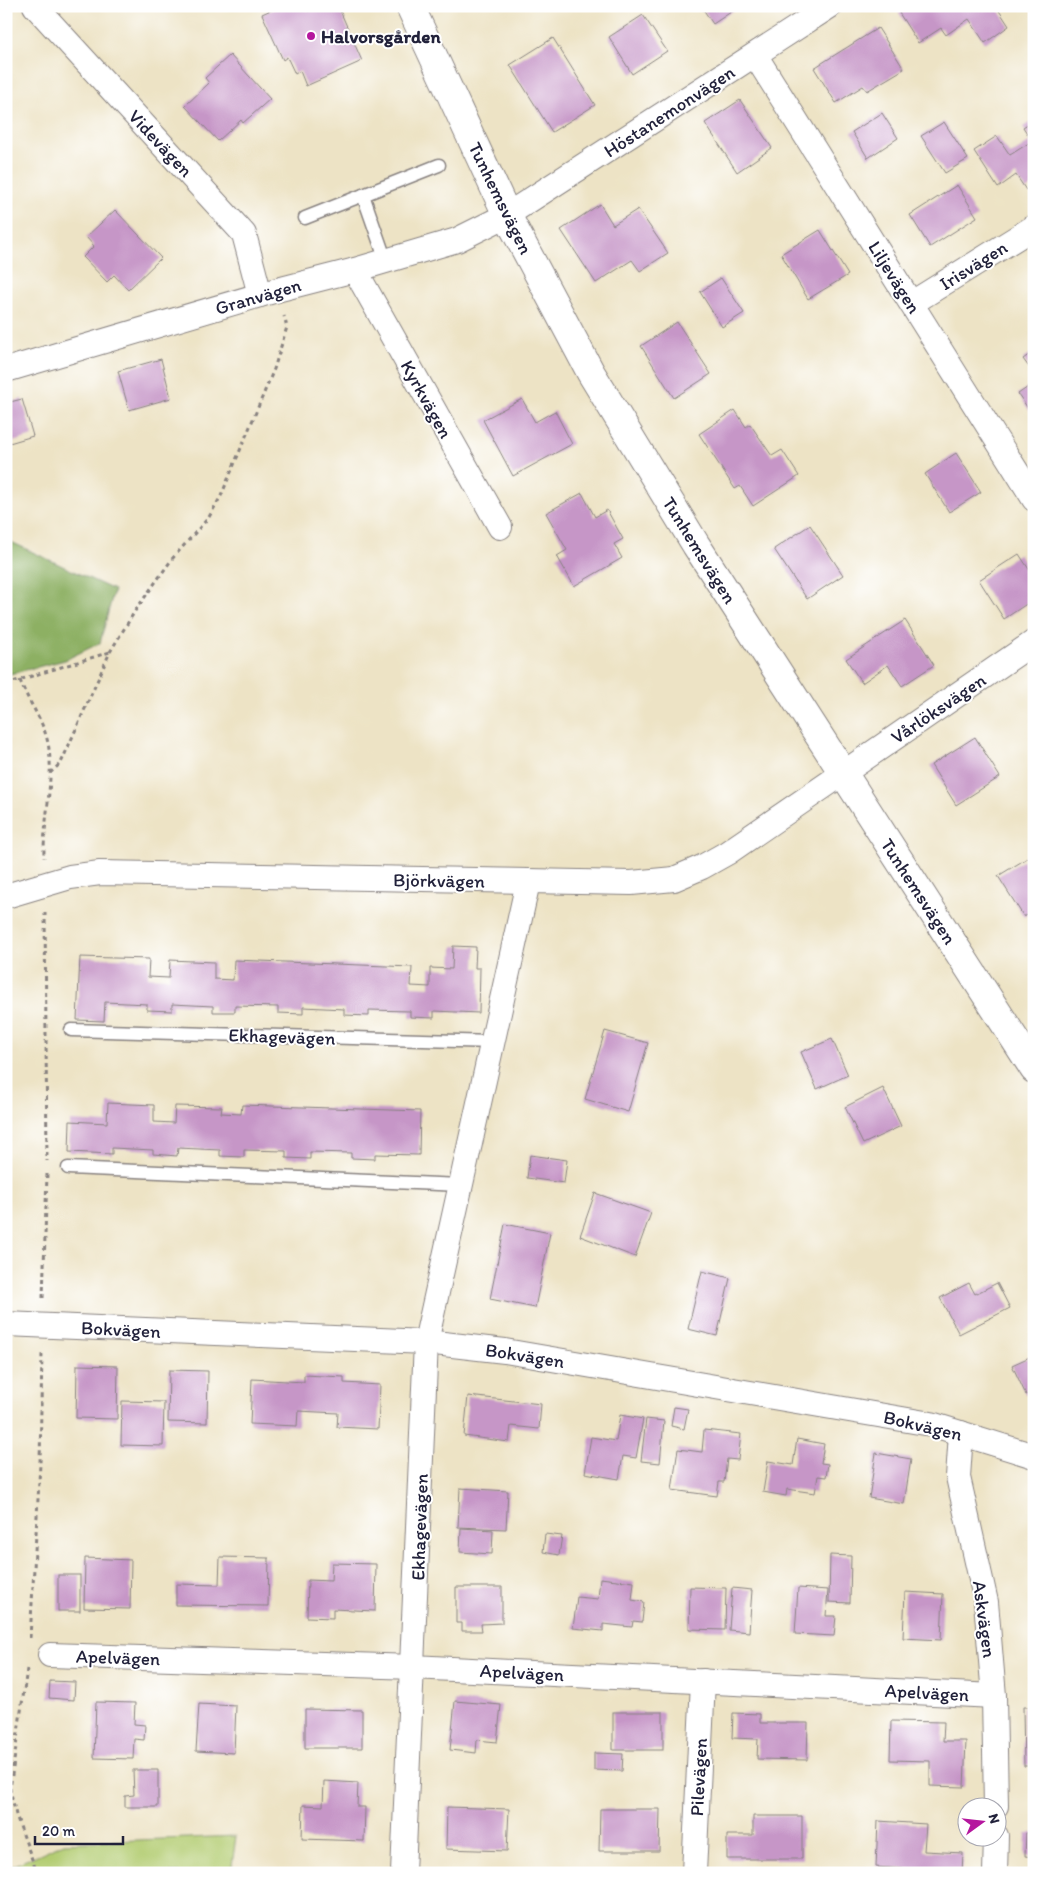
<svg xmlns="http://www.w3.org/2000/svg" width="1040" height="1879" font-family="Itim,sans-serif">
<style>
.green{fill:#b2cc71;stroke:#6a7756}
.forest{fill:#8db063;stroke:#58694f}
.building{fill:#c696c7}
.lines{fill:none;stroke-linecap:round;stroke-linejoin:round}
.lane-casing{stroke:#888280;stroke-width:15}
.street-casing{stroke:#888280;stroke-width:26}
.secondary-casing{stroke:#888280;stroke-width:30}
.path{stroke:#888280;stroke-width:3;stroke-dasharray:4 4;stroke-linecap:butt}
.lane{stroke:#fff;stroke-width:12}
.street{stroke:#fff;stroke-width:24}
.secondary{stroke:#fff;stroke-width:28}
.poi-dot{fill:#b5179e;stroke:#fff;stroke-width:2}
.labels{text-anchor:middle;stroke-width:4;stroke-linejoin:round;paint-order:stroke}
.poi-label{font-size:19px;font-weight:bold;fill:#22223b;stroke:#fff;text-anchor:start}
.street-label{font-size:19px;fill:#22223b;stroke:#fff}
</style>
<rect width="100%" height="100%" fill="#fff"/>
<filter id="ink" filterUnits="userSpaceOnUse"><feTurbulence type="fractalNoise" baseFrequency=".02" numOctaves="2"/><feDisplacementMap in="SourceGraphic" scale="10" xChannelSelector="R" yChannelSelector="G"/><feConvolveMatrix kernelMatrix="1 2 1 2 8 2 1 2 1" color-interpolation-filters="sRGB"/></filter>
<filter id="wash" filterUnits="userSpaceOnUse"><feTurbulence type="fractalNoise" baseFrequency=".0096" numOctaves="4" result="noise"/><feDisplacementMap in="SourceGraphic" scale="20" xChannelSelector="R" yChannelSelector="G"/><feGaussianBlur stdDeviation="1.12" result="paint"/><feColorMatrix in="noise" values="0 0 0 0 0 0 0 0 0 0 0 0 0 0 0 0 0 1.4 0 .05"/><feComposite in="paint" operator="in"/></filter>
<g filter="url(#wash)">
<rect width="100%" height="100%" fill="#ede3c5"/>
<!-- green -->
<path class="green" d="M236,1836L231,1873H6V1869L64,1843Z"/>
<!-- forest -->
<path class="forest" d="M9,541L114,590L100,643L65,660L6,675V542Z"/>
<g id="blocks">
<!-- building -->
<g class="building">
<path d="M280,6H306L308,11L319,6H338L362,61L306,86L300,71L295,74L287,57L283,60L262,14Z"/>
<path d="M701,6H740L713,24Z"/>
<path d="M908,6H996L1009,26L985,43L969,19L946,35L941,28L918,43L899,13Z"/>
<path d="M643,15L667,51L632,74L609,37Z"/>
<path d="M878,28L904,69L867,91L863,86L836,103L814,68Z"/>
<path d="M553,38L595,105L552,132L510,65Z"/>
<path d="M230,55L270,99L243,123L241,120L218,141L185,106L209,83L205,78Z"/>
<path d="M740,100L772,148L737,172L705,123Z"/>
<path d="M882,113L898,138L868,158L852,132Z"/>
<path d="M1034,120V185L1026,190L1016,175L998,188L974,151L997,136L1010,155L1032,141L1023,127Z"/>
<path d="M944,122L968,159L945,173L921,136Z"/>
<path d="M957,185L977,217L930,247L910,215Z"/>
<path d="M600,204L613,225L638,209L668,253L640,271L632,260L596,283L561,230Z"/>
<path d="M115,210L161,258L128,290L114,275L107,282L83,257L94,246L86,237Z"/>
<path d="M820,230L848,275L808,299L781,254Z"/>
<path d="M721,278L744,313L722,327L700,292Z"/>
<path d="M677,322L711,374L674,398L641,346Z"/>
<path d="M1034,351V374L1023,359Z"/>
<path d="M161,359L171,398L129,410L118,371Z"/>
<path d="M1034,383V417L1018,394Z"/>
<path d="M22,399L33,436L6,444V403Z"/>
<path d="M522,399L535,422L555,411L572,444L513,476L483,420Z"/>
<path d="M735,410L746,427L750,424L772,456L782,450L799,476L753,506L740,486L735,489L699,434Z"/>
<path d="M956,453L981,492L949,512L925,474Z"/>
<path d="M582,493L595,517L607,510L623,539L614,544L622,558L574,586L557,556L567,550L546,513Z"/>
<path d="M810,525L843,575L807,599L774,549Z"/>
<path d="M1019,554L1034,577V599L1004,619L979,580Z"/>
<path d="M905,620L934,665L902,686L888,665L862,683L846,659Z"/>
<path d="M975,737L1000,777L956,805L931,765Z"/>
<path d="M1034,854V911L1024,917L998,876Z"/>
<path d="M453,946L476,947L475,968H480L479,1013L434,1011V1018L410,1017V1011L369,1010V1016L344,1015V1009L303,1007V1014L278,1013V1007L235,1006V1012H213V1006L172,1004V1011L147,1010V1004L105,1002L104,1021L77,1020L80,957L149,959L148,977L169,978L170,960L214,962V979L233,980L234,960L412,967L411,986L430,987V968L452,969Z"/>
<path d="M605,1031L648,1043L628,1112L585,1099Z"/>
<path d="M832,1039L848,1075L817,1089L801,1052Z"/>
<path d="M883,1088L901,1126L863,1144L845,1107Z"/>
<path d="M108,1103L154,1105V1122L174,1123L175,1106L222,1107L221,1113L241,1114L242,1105L420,1111L419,1155L375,1154V1159L351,1158V1153L310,1152V1159L286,1158V1151L244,1150V1157L220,1156V1150L178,1148L177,1156L153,1154V1150L112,1148V1154L69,1152L70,1121L107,1123Z"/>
<path d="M530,1155L567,1160L564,1183L527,1178Z"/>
<path d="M595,1193L651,1213L635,1257L580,1236Z"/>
<path d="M505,1224L550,1233L535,1308L490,1299Z"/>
<path d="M702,1271L730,1278L717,1336L688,1329Z"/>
<path d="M969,1283L975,1294L997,1283L1010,1308L959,1334L940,1298Z"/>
<path d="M1034,1355V1391L1026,1395L1012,1365Z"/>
<path d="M77,1365L118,1366L117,1419L76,1418Z"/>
<path d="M169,1370L208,1371L207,1423L168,1422Z"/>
<path d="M304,1375L344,1377V1383L380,1385L378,1429L337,1427L338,1413L298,1411L297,1426L250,1424L252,1379L304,1382Z"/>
<path d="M468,1396L541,1404L539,1429L511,1426L509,1442L464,1436Z"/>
<path d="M122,1401L164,1402L163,1446L121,1445Z"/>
<path d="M674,1407L688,1409L684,1429L671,1426Z"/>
<path d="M620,1415L643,1419L636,1458L623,1456L619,1479L585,1473L591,1437L616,1441Z"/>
<path d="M646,1419L664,1421L660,1463L641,1461Z"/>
<path d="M704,1430L741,1434L738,1460L727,1459L724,1482H719L717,1496L672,1490L678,1449L702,1452Z"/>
<path d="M797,1439L824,1444L821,1463L828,1464L826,1477L818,1476L815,1493L787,1489L786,1496L763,1492L768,1461L793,1465Z"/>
<path d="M876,1453L911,1459L904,1504L869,1498Z"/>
<path d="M460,1488L508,1491L506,1529L458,1527Z"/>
<path d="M461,1528L493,1530L492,1554L460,1552Z"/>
<path d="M545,1534L562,1536L559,1555L543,1552Z"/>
<path d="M830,1555L851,1556L850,1603L829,1602Z"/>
<path d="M220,1557L269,1558L268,1606L176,1605V1584L219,1585Z"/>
<path d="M85,1558L131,1560L130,1609L84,1608Z"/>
<path d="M332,1563L376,1564L375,1611L333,1609V1618L307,1617L308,1580L331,1581Z"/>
<rect x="58" y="1575" width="22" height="36"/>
<path d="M600,1578L634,1582L632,1600L644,1602L642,1622L633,1621L632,1627L603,1624V1631L573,1628L577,1597L598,1599Z"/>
<path d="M456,1587H502V1623L481,1624L482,1631H462V1623H456Z"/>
<path d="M690,1587L726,1588L725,1630L689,1629Z"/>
<path d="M732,1588L752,1590L749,1632L729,1630Z"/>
<path d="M798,1588L828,1590L826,1616H836L834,1636L795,1634Z"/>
<path d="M905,1592L943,1594L941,1640L903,1638Z"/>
<path d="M50,1681L75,1682L74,1700L49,1698Z"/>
<path d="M455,1701L501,1705L497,1742L477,1740L476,1753L450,1750Z"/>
<path d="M96,1702L135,1703L134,1724L145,1725L144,1740L134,1739L133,1759L94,1758Z"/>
<path d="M199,1704L236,1706L234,1753L196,1751Z"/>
<path d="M1023,1707H1034V1766H1024Z"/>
<path d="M305,1709L362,1710V1748H305Z"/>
<rect x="613" y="1712" width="50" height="38"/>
<path d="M733,1713L760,1714V1723H808L807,1760L757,1759L758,1739L732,1738Z"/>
<path d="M891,1721L944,1722L943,1741H966L964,1787L930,1786V1761L890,1760Z"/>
<path d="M594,1753L623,1754L622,1771L594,1770Z"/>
<path d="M133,1770H158V1807H125V1796L134,1795Z"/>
<path d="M324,1781L358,1783L357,1807H365L364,1841L302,1839L303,1805L323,1806Z"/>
<path d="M447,1807L509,1809L507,1851L446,1849Z"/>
<path d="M600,1809H660L659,1851H599Z"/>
<path d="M753,1816H802V1859H727V1835H753Z"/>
<path d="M878,1821L926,1824L924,1851L963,1853L962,1873L876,1867Z"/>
<path d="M1026,1833H1034V1857L1025,1856Z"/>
</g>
</g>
</g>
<g filter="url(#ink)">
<use href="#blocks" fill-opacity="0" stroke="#888280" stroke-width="1"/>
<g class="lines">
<!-- lane casing -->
<g class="lane-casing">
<g id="lane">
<path d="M363,195L386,261"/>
<path d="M305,218L439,165"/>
<path d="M71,1030L493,1042"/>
<path d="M68,1168L461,1185"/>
</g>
</g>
<!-- street casing -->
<g class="street-casing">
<g id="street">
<path d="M35,6L244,234L260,295"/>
<path d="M755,55L1034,499"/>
<path d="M355,270L500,527"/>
<path d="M912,303L1034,227"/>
<path d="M6,370L277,290L355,270L457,240L507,215L830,6"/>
<path d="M6,896L70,877L100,873L631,883L674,879L702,867L727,853L1034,642"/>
<path d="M6,1324L426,1342L505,1351L931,1424L1034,1456"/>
<path d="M961,1433L958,1477L986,1602L994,1696L996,1806"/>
<path d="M50,1655L413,1667L994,1696"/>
<path d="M403,1873L426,1342L528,882"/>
<path d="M694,1873L703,1681"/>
<path d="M995,1873L996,1836"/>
</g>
</g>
<!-- secondary casing -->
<g class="secondary-casing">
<path id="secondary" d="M410,6L507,215L591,373L696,545L1034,1069"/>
</g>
<!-- path -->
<g class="path">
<path d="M20,680C28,703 42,716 48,743C55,780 43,820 44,858"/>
<path d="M6,684L110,652"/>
<path d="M50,773L61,763L110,652L135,611L172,559L209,517L221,496L274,369L287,327L284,316"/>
<path d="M45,912L47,1161"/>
<path d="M43,1298L47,1174"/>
<path d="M30,1638L40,1464L42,1352"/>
<path d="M27,1669L10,1789L16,1815L37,1873"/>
</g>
<!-- lane -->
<use href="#lane" class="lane"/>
<!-- street -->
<use href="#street" class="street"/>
<!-- secondary -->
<use href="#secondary" class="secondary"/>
</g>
</g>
<!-- markers -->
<circle class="poi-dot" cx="311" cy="36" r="5"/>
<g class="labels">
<!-- poi labels -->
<g class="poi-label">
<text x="321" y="43">Halvorsgården</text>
</g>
<!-- street labels -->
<g class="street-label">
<text transform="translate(669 111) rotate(-33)" y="7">Höstanemonvägen</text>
<text transform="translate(161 143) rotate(47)" y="7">Videvägen</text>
<text transform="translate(501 198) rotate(64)" y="7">Tunhemsvägen</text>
<text transform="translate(973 265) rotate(-32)" y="7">Irisvägen</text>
<text transform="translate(895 277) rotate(58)" y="7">Liljevägen</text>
<text transform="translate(258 296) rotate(-16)" y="7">Granvägen</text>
<text transform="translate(427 399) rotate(61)" y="7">Kyrkvägen</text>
<text transform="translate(700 550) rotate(58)" y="7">Tunhemsvägen</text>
<text transform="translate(938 708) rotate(-34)" y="7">Vårlöksvägen</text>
<text transform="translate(439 880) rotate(1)" y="7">Björkvägen</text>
<text transform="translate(919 891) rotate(57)" y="7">Tunhemsvägen</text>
<text transform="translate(282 1036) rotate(2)" y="7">Ekhagevägen</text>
<text transform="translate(121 1329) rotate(3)" y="7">Bokvägen</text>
<text transform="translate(525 1355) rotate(9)" y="7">Bokvägen</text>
<text transform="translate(923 1425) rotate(13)" y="7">Bokvägen</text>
<text transform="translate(419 1527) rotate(-88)" y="7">Ekhagevägen</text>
<text transform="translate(985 1619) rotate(82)" y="7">Askvägen</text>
<text transform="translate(118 1657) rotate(2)" y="7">Apelvägen</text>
<text transform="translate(522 1672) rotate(3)" y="7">Apelvägen</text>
<text transform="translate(927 1692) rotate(3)" y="7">Apelvägen</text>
<text transform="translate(698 1777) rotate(-87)" y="7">Pilevägen</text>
</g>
</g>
<!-- margin -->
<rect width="1040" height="1879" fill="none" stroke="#fff" stroke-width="25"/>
<!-- north arrow -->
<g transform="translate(982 1822) rotate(75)"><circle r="24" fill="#ffffff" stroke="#a7a7b1"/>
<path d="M0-4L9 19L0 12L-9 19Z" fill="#b5179e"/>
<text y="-8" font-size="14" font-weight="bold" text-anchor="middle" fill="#22223b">N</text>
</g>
<!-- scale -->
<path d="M35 1836v8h88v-8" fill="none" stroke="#22223b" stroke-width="2.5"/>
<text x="42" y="1836" font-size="15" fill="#22223b" stroke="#ffffff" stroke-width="4" paint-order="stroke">20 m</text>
</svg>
